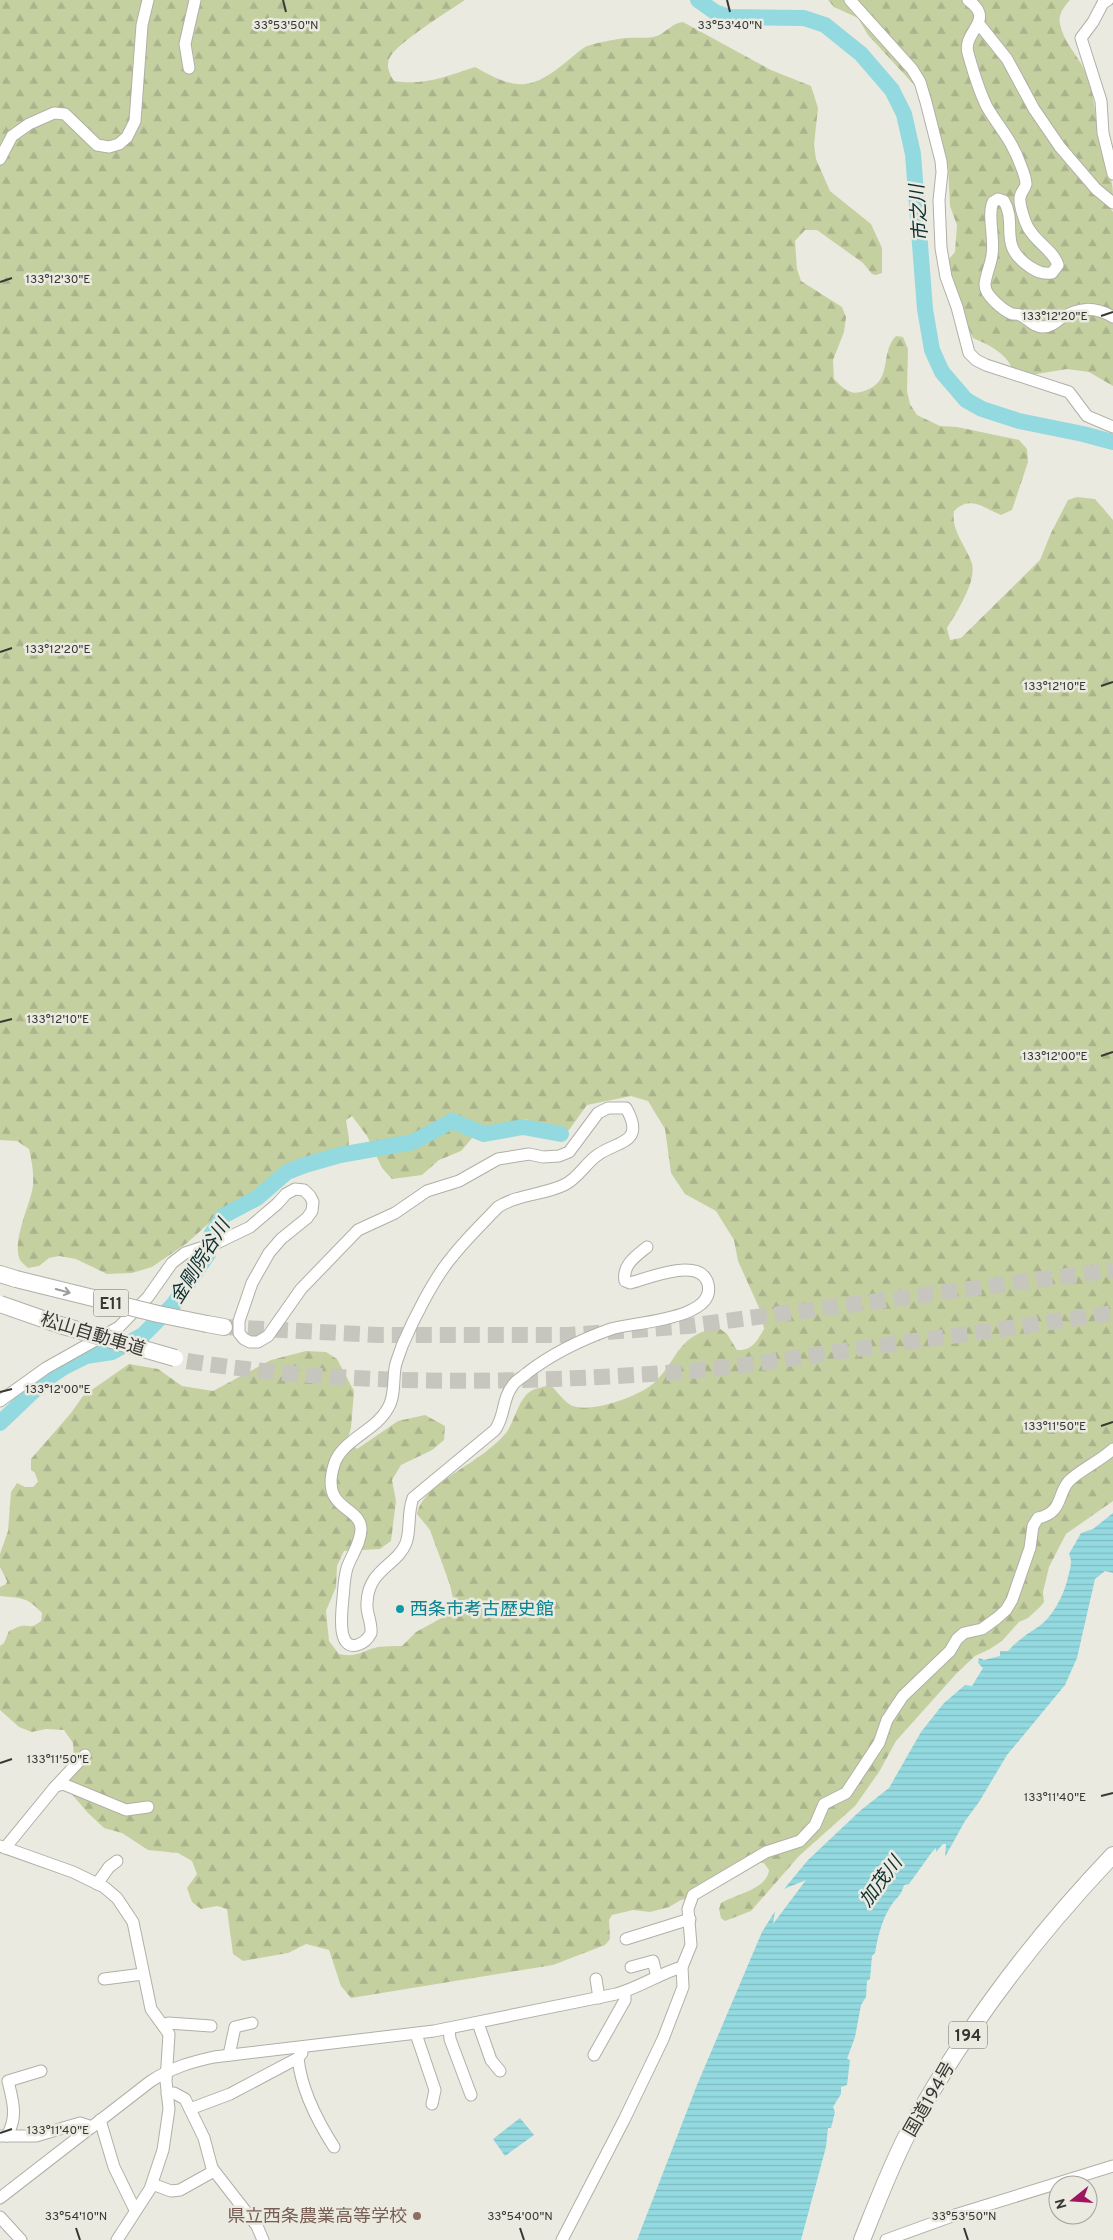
<svg xmlns="http://www.w3.org/2000/svg" width="1113" height="2240" font-family="Overpass,'Noto Sans JP',sans-serif">
<style>
.forest{fill:url(#forest-firs)}
.water{fill:url(#water-rules)}
.lines{fill:none;stroke-linecap:round;stroke-linejoin:round}
.river{stroke:#93d9e0;stroke-width:16}
.highway-tunnel{stroke:#c7c6be;stroke-width:16;stroke-dasharray:16 8;stroke-linecap:butt}
.minor-casing{stroke:#b1afa7;stroke-width:13}
.highway-casing{stroke:#b1afa7;stroke-width:18}
.minor{stroke:#fff;stroke-width:11}
.highway{stroke:#fff;stroke-width:16}
.highway-bridge-casing{stroke:#b1afa7;stroke-width:18;stroke-linecap:butt}
.highway-bridge{stroke:#fff;stroke-width:16}
.oneway{stroke:#9c9b9a}
.ticks{fill:none;stroke:#383734;stroke-width:2}
.culture-dot{fill:#0f9aa8;stroke:#ebeae1;stroke-width:2}
.education-dot{fill:#8d6e63;stroke:#ebeae1;stroke-width:2}
.labels{text-anchor:middle;stroke-width:5;stroke-linejoin:round;paint-order:stroke}
.shield{fill:#ebeae1;stroke:#6e6d68;stroke-width:1}
.shield-label{font-size:16px;font-weight:bold;fill:#383734}
.street-label{font-size:18px;fill:#383734;stroke:#ebeae1}
.culture-label{font-size:18px;fill:#0d838f;stroke:#ebeae1;text-anchor:start}
.education-label{font-size:18px;fill:#785e54;stroke:#ebeae1;text-anchor:end}
.water-label{font-size:19px;font-style:italic;fill:#0b2f32;stroke:#ebeae1}
.ticks-label{font-size:12px;text-anchor:middle;fill:#383734;stroke:#ebeae1;stroke-width:5;stroke-linejoin:round;paint-order:stroke}
</style>
<defs>
<pattern id="forest-firs" width="22" height="20" patternUnits="userSpaceOnUse" patternTransform="scale(1.25)"><rect width="22" height="20" fill="#c5d0a1"/><path d="M5 1l3.5 6h-7zM16 11l3.5 6h-7z" fill="#aab38b"/></pattern>
<pattern id="water-rules" width="6" height="5" patternUnits="userSpaceOnUse" patternTransform="scale(1.25)"><rect width="6" height="5" fill="#93d9e0"/><path d="M0 2.5h6" fill="none" stroke="#80bbc1"/></pattern>
</defs>
<rect width="100%" height="100%" fill="#ebeae1"/>
<!-- forest -->
<g class="forest">
<path d="M0,0H465C449,11 396,43 389,59C386,67 390,75 394,81C423,86 448,76 475,67C511,87 527,93 561,66C569,60 577,52 585,47C594,43 617,39 626,38C637,37 647,39 657,36C667,32 672,23 683,22L771,70L811,86L818,108L814,145L816,159L830,191L871,224L882,248V273L876,275L872,274L863,263L817,230H805L795,241L797,269L801,281L842,307L846,317L844,332L833,360L834,379C844,389 850,396 864,391C894,382 879,353 896,336L903,337L908,349L907,391L910,404L917,415L940,426L957,427L1019,440L1027,449L1028,462L1012,510L1001,515C983,508 971,495 954,511C951,530 964,543 971,561C979,579 956,613 947,628L950,640L961,638L1040,560L1051,533L1068,500L1077,497L1095,499L1113,520V1501L1066,1534L1049,1567L1043,1592L1044,1602L1040,1607L1028,1618L1019,1622L1002,1641L990,1649L975,1656L956,1674L896,1741L879,1772L855,1806L799,1856L751,1911L725,1921L721,1918L719,1909L721,1903C736,1894 767,1889 769,1870L764,1863H758L704,1893L681,1900L669,1907L650,1912L633,1910L612,1915L609,1920L610,1939L605,1945L553,1965L351,1998L341,1986L329,1950L306,1944L288,1953L243,1961L233,1954L227,1909L217,1906L201,1909L192,1902L187,1888L197,1874L192,1861L178,1853L148,1850L122,1833L104,1828L87,1812L70,1792L68,1780L74,1762L73,1743L64,1730L46,1729L32,1732L19,1727L0,1710V1646L4,1643L9,1631C12,1630 17,1627 21,1626C31,1625 31,1629 41,1621L42,1613C28,1597 20,1598 0,1596V1587L6,1584L7,1581L0,1567V1554L8,1531L11,1492L17,1483L25,1487H33L38,1482L35,1473L31,1470V1459L71,1413L83,1396L129,1364L158,1369L182,1386L213,1391L271,1360L306,1351L326,1352L337,1359L354,1391L351,1428L347,1441L357,1449L398,1421L425,1415L445,1426L444,1440L432,1450L401,1465L392,1480L396,1501L391,1541L380,1549L344,1551L337,1566L336,1587L326,1611L329,1641L339,1654C357,1658 361,1651 378,1647C385,1646 395,1646 402,1646L416,1632L449,1614L454,1603L450,1585L430,1530L417,1514C421,1488 470,1466 489,1449C495,1444 501,1439 506,1433C515,1421 518,1399 531,1391C536,1388 544,1387 550,1385C557,1391 562,1399 569,1404C586,1416 641,1396 655,1382C680,1357 677,1334 719,1328L727,1334L737,1350C752,1351 757,1341 764,1329L761,1312L738,1261L734,1240L716,1211L685,1194L671,1173L665,1129L648,1101L631,1096L587,1105L569,1130L551,1132L526,1119L485,1130L473,1137L461,1151L439,1160L422,1175L392,1179L382,1168L367,1136L352,1116L346,1120L349,1139L348,1157L334,1164L323,1157L311,1158L274,1175L255,1195L219,1214L187,1243L152,1267L132,1273L107,1274L76,1259L59,1256L49,1258L39,1266L28,1268C26,1266 22,1263 20,1260C12,1243 28,1209 32,1191C35,1178 32,1162 29,1149L17,1141L0,1140Z"/>
<path d="M828,0H1070C1064,7 1058,14 1060,24C1063,41 1078,56 1085,71C1095,92 1094,114 1099,135C1103,155 1113,176 1113,195L1109,193L1105,200L1113,212V386L1089,372L1067,369L1031,375L1013,369C1004,352 991,346 973,338L953,289L948,260L955,252L957,225L950,206L948,165L918,89L868,35L858,18L834,7Z"/>
</g>
<!-- water -->
<g class="water">
<path d="M1113,1513V1573L1105,1571L1095,1579L1077,1658L1065,1685L1007,1755L979,1802L965,1821L945,1857L946,1844H943L936,1852V1848L932,1852L909,1884L904,1885C901,1896 897,1897 892,1904C882,1919 878,1936 875,1953L872,1956L870,1979L867,1981L866,1997L861,2005L855,2037L847,2059L850,2060L847,2085L841,2087V2094L833,2107L835,2112L831,2128H828L826,2147L801,2240H637L697,2085L762,1932L775,1911L773,1924L806,1880L784,1889L808,1860L861,1810L889,1788L921,1732L944,1703L965,1685L972,1686L983,1668L978,1663L979,1658L984,1660L1000,1656V1651H1008C1017,1641 1027,1634 1038,1627C1053,1617 1064,1595 1068,1577C1070,1569 1073,1562 1069,1554L1081,1533L1093,1529Z"/>
<path d="M520,2118L534,2135L505,2156L493,2139Z"/>
</g>
<g class="lines">
<!-- river -->
<g class="river">
<path d="M698,0L715,12L728,17L804,18L825,25L861,54L892,90L904,114L913,154L925,309L932,350L942,372L966,400L982,409L1019,421L1083,434L1113,442"/>
<path d="M0,1423L46,1379L64,1367L86,1356L112,1352L143,1335L173,1305L208,1254L211,1235L223,1216L257,1198L287,1172L305,1165L340,1155L413,1142L452,1121L484,1134L523,1127L561,1134"/>
</g>
<!-- highway-tunnel -->
<g class="highway-tunnel">
<path d="M224,1327L378,1335H569L688,1326L1113,1270"/>
<path d="M187,1361C354,1387 523,1384 691,1371C748,1366 806,1356 863,1348C946,1337 1030,1325 1113,1313"/>
</g>
<!-- minor casing -->
<g class="minor-casing">
<g id="minor">
<path d="M850,0L912,69L920,82L926,102L941,161L942,172L939,200L941,248L946,277L957,307L969,353L976,360L986,365L1069,392L1087,416L1113,427"/>
<path d="M968,0C997,21 962,31 968,53C973,71 979,91 987,107C1000,129 1012,140 1021,166C1023,171 1026,179 1026,184C1025,189 1020,193 1020,198C1019,204 1023,215 1025,221C1032,241 1053,249 1058,265L1052,273C1043,274 1038,272 1030,267C997,245 1018,226 1004,201L998,199L993,202C987,215 995,238 992,255C991,264 986,274 985,284C984,295 1003,310 1012,314C1015,314 1018,314 1020,315C1028,318 1033,327 1043,327C1050,327 1055,323 1060,319C1078,307 1094,306 1113,317"/>
<path d="M1108,0L1103,3L1093,22L1081,38L1101,101L1103,133L1113,174"/>
<path d="M979,24L1007,59L1034,109L1060,147L1096,189L1113,203"/>
<path d="M189,68L185,44L195,0"/>
<path d="M0,159L12,136L29,124L54,113L65,114L97,145L109,147L119,144L127,137L135,121L142,25L148,0"/>
<path d="M0,1401L46,1368L119,1327L148,1297L172,1263L185,1253L219,1242L250,1227L277,1204L286,1194L295,1189L304,1190L310,1196L313,1202L312,1211L307,1218L281,1239L269,1253L252,1283L239,1321V1333L244,1339L250,1342H258L268,1336L301,1289L358,1230L395,1213L427,1191L459,1181L498,1159L529,1154L543,1157L559,1156L569,1152L598,1113L608,1108H626C646,1143 618,1141 599,1154C585,1163 579,1178 564,1185C543,1195 519,1194 498,1207C483,1223 466,1239 452,1257C434,1278 413,1320 402,1346C400,1353 396,1361 395,1368C393,1381 395,1397 388,1408C376,1431 341,1440 334,1465C320,1511 360,1505 361,1529C361,1543 351,1556 347,1568C344,1578 344,1588 343,1598C342,1610 336,1650 357,1645C364,1643 368,1639 371,1633C372,1622 366,1613 367,1603C368,1569 397,1566 406,1543C411,1530 407,1513 413,1498L495,1430C505,1417 502,1398 513,1385C516,1380 523,1377 527,1373C553,1353 580,1340 611,1329C632,1322 717,1320 708,1284C701,1256 649,1278 630,1283L625,1281C622,1265 636,1256 647,1247"/>
<path d="M56,1786L63,1784L126,1810L148,1807"/>
<path d="M0,1846L73,1872L104,1887L117,1898L133,1922L151,2009L169,2034L166,2081L169,2109L163,2150L150,2189L117,2240"/>
<path d="M5,1848L54,1788L85,1755"/>
<path d="M97,1884L109,1867L117,1861"/>
<path d="M626,1939L690,1919"/>
<path d="M631,1967L653,1961L657,1977"/>
<path d="M104,1979L143,1974"/>
<path d="M596,1979L599,1998"/>
<path d="M478,2023L491,2060L500,2071"/>
<path d="M163,2025L168,2023L211,2026"/>
<path d="M449,2029L450,2039L471,2095"/>
<path d="M416,2034L435,2090L432,2104"/>
<path d="M302,2053L298,2058C301,2088 318,2122 334,2147"/>
<path d="M229,2055L235,2027L252,2023"/>
<path d="M594,2055L625,2000V1992"/>
<path d="M167,2094L174,2093L185,2099L204,2138L212,2168L257,2226L263,2240"/>
<path d="M190,2109L230,2094L298,2058"/>
<path d="M100,2120L114,2167L135,2210"/>
<path d="M0,2136H36L80,2123L92,2127"/>
<path d="M7,2136C18,2116 13,2102 8,2081L41,2071"/>
<path d="M152,2184L171,2191L180,2190L214,2171"/>
<path d="M0,2198L151,2081C171,2068 191,2062 214,2057L434,2031L616,1994C639,1988 658,1974 682,1967"/>
<path d="M0,2217L21,2240"/>
<path d="M562,2240L624,2120L663,2039L683,1987L682,1967L691,1945L688,1909L693,1895L766,1852L800,1841L815,1825L824,1804L846,1793L879,1743L887,1720L903,1696L950,1651L957,1639L964,1633L982,1629L997,1618L1006,1610L1012,1600L1030,1548L1033,1526L1038,1518C1063,1513 1057,1494 1069,1481C1080,1470 1100,1461 1113,1449"/>
<path d="M886,2240L955,2215L1113,2166"/>
</g>
</g>
<!-- highway casing -->
<g class="highway-casing">
<g id="highway">
<path d="M0,1274L16,1279"/>
<path d="M207,1324L224,1327"/>
<path d="M862,2240C876,2205 890,2168 907,2135C962,2033 1033,1939 1113,1855"/>
</g>
</g>
<!-- minor -->
<use href="#minor" class="minor"/>
<!-- highway -->
<use href="#highway" class="highway"/>
<!-- highway-bridge casing -->
<g class="highway-bridge-casing">
<g id="highway-bridge">
<path d="M16,1279L158,1314L207,1324"/>
<path d="M0,1304L60,1325L175,1358"/>
</g>
</g>
<!-- highway-bridge -->
<use href="#highway-bridge" class="highway-bridge"/>
</g>
<!-- one-way arrows -->
<defs><path id="oneway-shaft" d="M-6 0H5M1.5-3L5.5 0L1.5 3" fill="none" stroke-width="1.6" stroke-linecap="round" stroke-linejoin="round" transform="scale(1.25)"/></defs>
<use class="oneway" href="#oneway-shaft" transform="translate(63 1291) rotate(15)"/>
<!-- ticks -->
<path class="ticks" d="M283,0L286,12M727,0L730,12M0,282L12,278M1101,316L1113,312M0,652L12,648M1101,686L1113,682M0,1022L12,1019M1101,1056L1113,1052M0,1392L12,1389M1101,1426L1113,1422M0,1763L12,1759M1101,1796L1113,1793M0,2133L12,2129M76,2228L80,2240M520,2228L524,2240M964,2228L968,2240"/>
<!-- markers -->
<circle class="culture-dot" cx="400" cy="1609" r="5"/>
<circle class="education-dot" cx="417" cy="2216" r="5"/>
<g class="labels">
<!-- shield labels -->
<g class="shield">
<rect x="93.5" y="1289.5" width="35" height="27" rx="4"/>
<rect x="949" y="2021.5" width="38" height="27" rx="4"/>
</g>
<g class="shield-label">
<text x="111" y="1309">E11</text>
<text x="968" y="2041">194</text>
</g>
<!-- street labels -->
<g class="street-label">
<text transform="translate(93 1334) rotate(17)" y="6">松山自動車道</text>
<text transform="translate(929 2099) rotate(-60)" y="6">国道194号</text>
</g>
<!-- culture labels -->
<g class="culture-label">
<text x="410" y="1615">西条市考古歴史館</text>
</g>
<!-- education labels -->
<g class="education-label">
<text x="407" y="2222">県立西条農業高等学校</text>
</g>
<!-- water labels -->
<g class="water-label">
<text transform="translate(918 213) rotate(-94)" y="7">市之川</text>
<text transform="translate(199 1261) rotate(-58)" y="7">金剛院谷川</text>
<text transform="translate(880 1881) rotate(-53)" y="7">加茂川</text>
</g>
</g>
<g class="ticks-label">
<text x="286" y="29">33°53'50"N</text>
<text x="730" y="29">33°53'40"N</text>
<text x="58" y="283">133°12'30"E</text>
<text x="1055" y="320">133°12'20"E</text>
<text x="58" y="653">133°12'20"E</text>
<text x="1055" y="690">133°12'10"E</text>
<text x="58" y="1023">133°12'10"E</text>
<text x="1055" y="1060">133°12'00"E</text>
<text x="58" y="1393">133°12'00"E</text>
<text x="1055" y="1430">133°11'50"E</text>
<text x="58" y="1763">133°11'50"E</text>
<text x="1055" y="1801">133°11'40"E</text>
<text x="58" y="2134">133°11'40"E</text>
<text x="76" y="2220">33°54'10"N</text>
<text x="520" y="2220">33°54'00"N</text>
<text x="964" y="2220">33°53'50"N</text>
</g>
<!-- north arrow -->
<g transform="translate(1073 2200) rotate(253)"><circle r="24" fill="#ebeae1" stroke="#a3a29c"/>
<path d="M0-4L9 19L0 12L-9 19Z" fill="#a0155f"/>
<text y="-8" font-size="14" font-weight="bold" text-anchor="middle" fill="#383734">N</text>
</g>
</svg>
